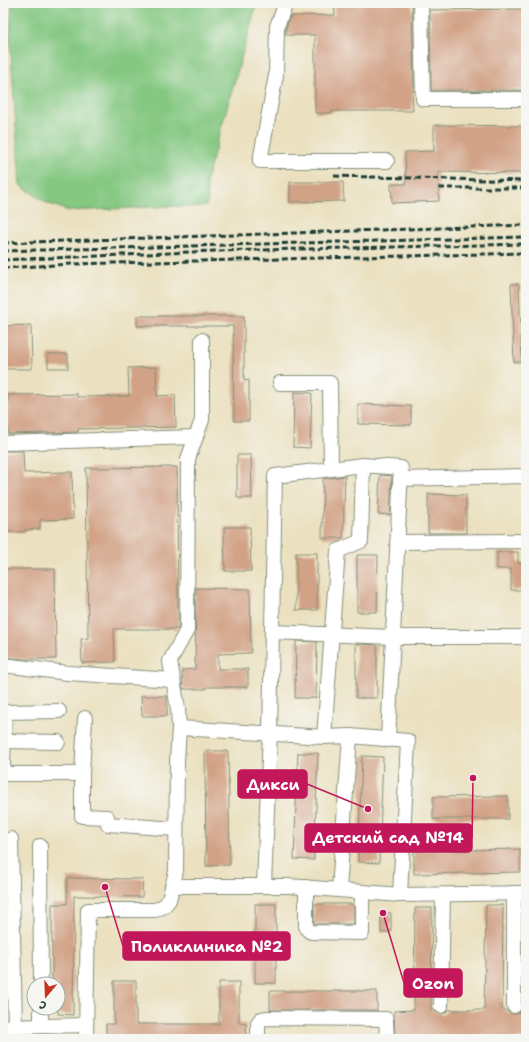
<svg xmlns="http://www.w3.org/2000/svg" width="529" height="1042" font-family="'Shantell Sans',sans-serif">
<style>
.green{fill:#84c881;stroke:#52825a}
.building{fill:#d2a286}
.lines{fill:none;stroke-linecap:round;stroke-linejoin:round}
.minor-casing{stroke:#858f7a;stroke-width:16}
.minor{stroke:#fff;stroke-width:14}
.rail{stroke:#1f3d34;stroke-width:3;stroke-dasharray:6 3;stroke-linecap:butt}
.leader{fill:none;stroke:#c2185b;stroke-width:1.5}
.callout-dot{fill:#c2185b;stroke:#f6f6f2;stroke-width:1.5}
.callout{fill:#c2185b;stroke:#c2185b;stroke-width:1.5}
.callout-label{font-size:16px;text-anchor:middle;font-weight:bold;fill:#fff}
</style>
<rect width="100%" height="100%" fill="#f6f6f2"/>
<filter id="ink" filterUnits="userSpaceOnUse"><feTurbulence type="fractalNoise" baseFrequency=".025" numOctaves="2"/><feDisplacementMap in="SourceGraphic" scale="8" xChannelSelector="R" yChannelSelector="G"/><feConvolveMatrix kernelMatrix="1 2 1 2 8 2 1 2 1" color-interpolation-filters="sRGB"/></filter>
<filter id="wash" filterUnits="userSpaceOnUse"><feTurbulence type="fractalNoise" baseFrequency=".012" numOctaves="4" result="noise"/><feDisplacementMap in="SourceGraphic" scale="16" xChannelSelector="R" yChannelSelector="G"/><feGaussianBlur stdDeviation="0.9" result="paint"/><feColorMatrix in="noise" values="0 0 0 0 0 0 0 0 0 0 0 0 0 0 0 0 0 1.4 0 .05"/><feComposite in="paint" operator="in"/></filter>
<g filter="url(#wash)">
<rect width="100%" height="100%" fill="#ebe1c0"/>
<!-- green -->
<path class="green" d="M12,3H257L206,181L208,199L206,206L197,207L175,206L69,211L47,203L20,185L10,39Z"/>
<g id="blocks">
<!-- building -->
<g class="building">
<path d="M334,3H412L414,91H412L413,111H332V113H315V35H286V28L290,16L335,15Z"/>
<path d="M526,9V90H431L430,10Z"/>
<path d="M434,125L526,126V173L438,172L439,201L392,203L391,184H406L405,152L434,151Z"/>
<path d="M290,182H343L344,201L290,202Z"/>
<path d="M511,284H519L522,362H514Z"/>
<path d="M137,316H244V381L249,380V421H234L233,326H137Z"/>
<path d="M31,325L32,369H6L5,326Z"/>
<rect x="48" y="354" width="20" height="14"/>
<path d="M156,367L157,396L175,395L176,427L78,429V432L8,434V395L77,394V397L129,396L128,368Z"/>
<path d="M294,392L312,393L310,448L293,447Z"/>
<path d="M358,404L411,406V425L358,424Z"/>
<path d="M3,451H23L24,473L72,472L73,519L40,520V529L25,530V532H3Z"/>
<path d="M237,455H251L252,498H237Z"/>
<path d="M177,467L178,629H114L115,662L82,663L81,639L88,638L86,468Z"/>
<path d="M380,475L392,476L390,515L378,514Z"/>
<path d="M345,476L343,538H322L323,479Z"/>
<path d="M428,494L466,495V533H428Z"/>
<path d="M224,527H250L251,571H225Z"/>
<path d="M497,552H518V563H526V590H511V569H497Z"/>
<rect x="296" y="553" width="21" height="57"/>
<path d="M357,555H378L377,612H357Z"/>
<path d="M3,569H55L56,659H23L3,657Z"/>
<path d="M196,588L250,589L251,653L218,654V669H248V687H206V689H183L182,670L195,669Z"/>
<path d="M296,641L317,642L316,698H295Z"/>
<path d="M356,644L377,645V698H356Z"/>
<path d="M141,696H167V716H142Z"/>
<path d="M205,751H228L230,865L206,866Z"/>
<path d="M298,753H318L314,860L294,859Z"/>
<path d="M362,756L383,757L379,863L358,862Z"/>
<path d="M508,796V819H433V797Z"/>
<path d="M520,849V872L414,874V851Z"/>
<path d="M67,878L143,879L142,897L74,896L73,1015L58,1014V984H52V904H67Z"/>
<rect x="255" y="904" width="21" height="79"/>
<rect x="314" y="904" width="40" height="20"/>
<path d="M486,905H503L502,1010H506L509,1013L514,1014L519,1013L522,1010H526V1039H395L394,1011L414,1010L415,908H432L431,1010L441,1014L445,1013L448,1010H484Z"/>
<path d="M381,913H391V932L381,933Z"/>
<path d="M114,981H136V1024H219V982H239V1023L246,1024V1039H106V1024H114Z"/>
<rect x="270" y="991" width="107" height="19"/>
</g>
</g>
</g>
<g filter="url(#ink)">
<use href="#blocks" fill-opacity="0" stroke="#858f7a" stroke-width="1"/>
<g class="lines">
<!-- minor casing -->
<g class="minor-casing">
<g id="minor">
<path d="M286,3L277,26L276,75L260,161H387"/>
<path d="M421,3L423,99H526"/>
<path d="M280,383H330L331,469"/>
<path d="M3,443L196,437"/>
<path d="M400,479L526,476"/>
<path d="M397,542L526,541"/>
<path d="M272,632L393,637H526"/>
<path d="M3,665L68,673L173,680"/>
<path d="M179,728L324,737L350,736L408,741L400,895"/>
<path d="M324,737L338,551L361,541L363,465L401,468L388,740"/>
<path d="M4,741L58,742"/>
<path d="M3,762L5,712L59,711"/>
<path d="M3,763L4,774H82L85,718"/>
<path d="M82,774V816L107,817L108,824L176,829"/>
<path d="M11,839L15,1027"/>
<path d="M40,846L41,984"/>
<path d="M172,886H289L400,895L526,893"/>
<path d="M264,886L270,733L275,476L363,465"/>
<path d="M306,887V926L308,930L311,932L362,933V892"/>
<path d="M339,890L350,736"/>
<path d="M441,1006L443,895"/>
<path d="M514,1006V893"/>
<path d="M41,1008V1026"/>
<path d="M3,1027L86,1025"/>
<path d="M86,1039L88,910H155L164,906L169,900L176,871L177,761L179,728L178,709L170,661L187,630L188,459L202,420V340"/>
<path d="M258,1039V1023L261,1019L266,1018L386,1019L387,1039"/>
</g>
</g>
<!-- minor -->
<use href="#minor" class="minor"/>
<!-- rail -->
<g class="rail">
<path d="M334,176L526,181"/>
<path d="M439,188H526"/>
<path d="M3,243L526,225"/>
<path d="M3,251L526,237"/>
<path d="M3,260L215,251L526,244"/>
<path d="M3,268L72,264L526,253"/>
</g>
</g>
</g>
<!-- callouts -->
<path class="leader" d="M368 809L307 784M473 778L472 838M105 887L123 946M383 913L404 983"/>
<g class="callout-dot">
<circle cx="368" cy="809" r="4"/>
<circle cx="473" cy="778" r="4"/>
<circle cx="105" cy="887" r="4"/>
<circle cx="383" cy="913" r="4"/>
</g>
<g class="callout">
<rect x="238" y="770" width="69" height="28" rx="4"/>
<rect x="305" y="824" width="167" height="28" rx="4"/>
<rect x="123" y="932" width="167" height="28" rx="4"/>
<rect x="404" y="969" width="58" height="28" rx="4"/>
</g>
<g class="callout-label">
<text x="273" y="790">Дикси</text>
<text x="388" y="843">Детский сад №14</text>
<text x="207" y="952">Поликлиника №2</text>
<text x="433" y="989">Ozon</text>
</g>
<!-- margin -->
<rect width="529" height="1042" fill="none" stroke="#f6f6f2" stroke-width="16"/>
<!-- north arrow -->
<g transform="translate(46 996) rotate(199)"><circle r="19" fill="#f6f6f2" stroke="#a0aca6"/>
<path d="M0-3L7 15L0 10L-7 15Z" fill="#c8321e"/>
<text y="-6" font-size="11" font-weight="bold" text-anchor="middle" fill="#1f3d34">С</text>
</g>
</svg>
